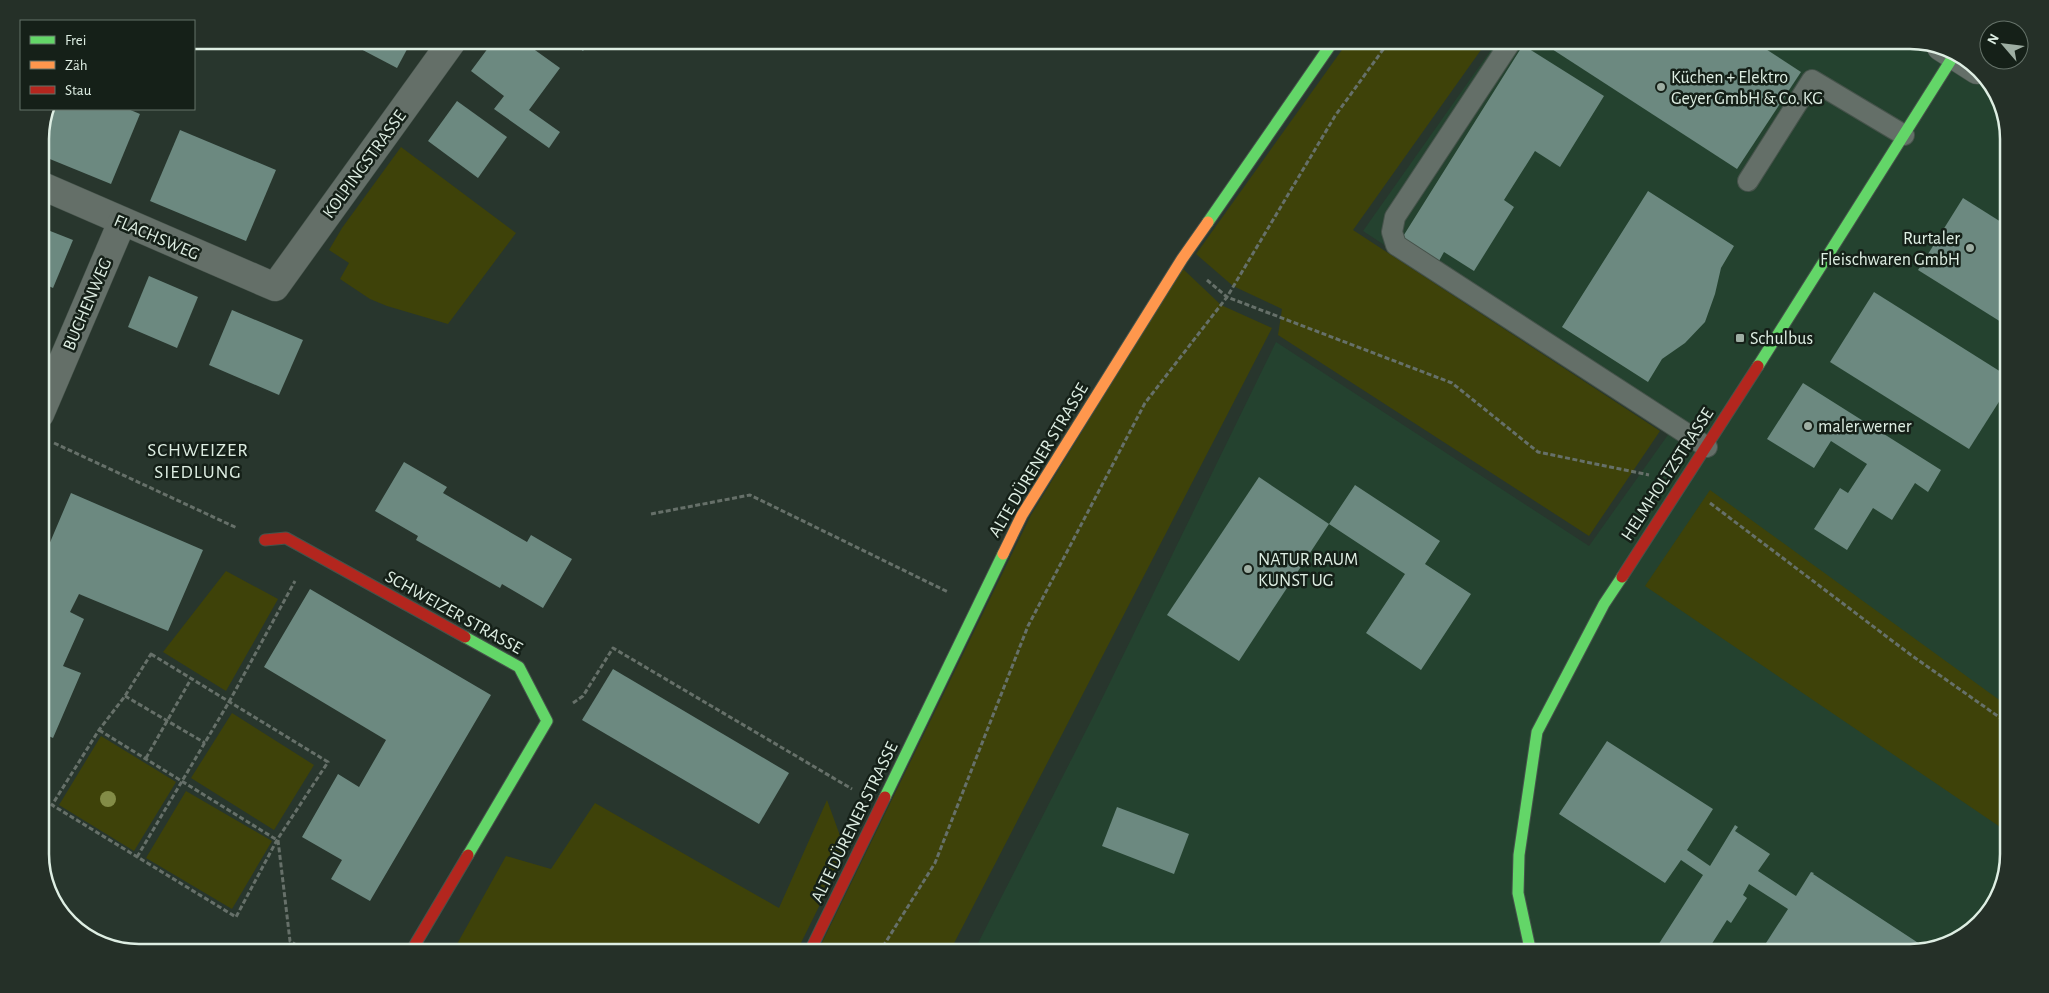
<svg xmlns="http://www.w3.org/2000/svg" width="2049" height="993" font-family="'Alegreya Sans',sans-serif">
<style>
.built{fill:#24422f}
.green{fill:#3e4209}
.building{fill:#6c8980}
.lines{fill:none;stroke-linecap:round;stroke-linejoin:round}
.lane-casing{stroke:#46534b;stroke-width:22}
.street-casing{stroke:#46534b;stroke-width:29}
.fast-casing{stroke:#46534b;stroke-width:13}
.slow-casing{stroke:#46534b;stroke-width:13}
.jam-casing{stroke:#46534b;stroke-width:13}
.path{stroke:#667069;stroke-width:3;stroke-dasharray:5 2.5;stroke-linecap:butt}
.lane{stroke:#646f68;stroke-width:20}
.street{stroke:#646f68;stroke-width:28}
.fast{stroke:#63d668;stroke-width:11}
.slow{stroke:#ff974d;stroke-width:11}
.jam{stroke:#b3261e;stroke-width:11}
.tree{fill:#838c47}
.poi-dot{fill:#9eaea3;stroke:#152018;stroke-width:2}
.labels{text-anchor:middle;stroke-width:5;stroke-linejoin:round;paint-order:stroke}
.poi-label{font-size:18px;fill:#deeee3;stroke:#152018;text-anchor:start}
.street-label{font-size:18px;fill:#deeee3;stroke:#152018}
.neighbourhood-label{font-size:19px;letter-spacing:1px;fill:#deeee3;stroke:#152018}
.rim{fill:none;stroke:#deeee3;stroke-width:2.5}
</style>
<rect width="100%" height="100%" fill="#28362d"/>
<!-- built -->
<path class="built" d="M1498,40H1911L1954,50L1992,83L2009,132V855L1999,898L1965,937L1911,953H973L1095,713L1276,342L1589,546L1670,432L1363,231Z"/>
<!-- green -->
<g class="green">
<path d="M1349,40H1488L1353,230L1660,431L1589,536L1278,335L1282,309L1233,286L1196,254Z"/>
<path d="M401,147L516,233L448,324L387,306L370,299L340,279L349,263L329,250L342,228Z"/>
<path d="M1182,268L1221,305L1272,328L949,953H817L1031,515Z"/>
<path d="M1710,490L2009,707V833L1645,586Z"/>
<path d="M226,571L278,599L226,691L163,652Z"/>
<path d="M232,713L314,765L274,830L191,778Z"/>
<path d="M101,736L176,782L134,851L59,805Z"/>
<path d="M186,791L272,841L232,909L146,858Z"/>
<path d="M827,800L846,852L796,953H452L506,856L551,869L595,803L779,908Z"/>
</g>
<!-- building -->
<g class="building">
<path d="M358,40H412L397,68L355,46Z"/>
<path d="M494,40H521L560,68L529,110L560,132L549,148L494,109L504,96L471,71Z"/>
<path d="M568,40H591L583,51Z"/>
<path d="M1538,40H1752L1801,72L1737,169Z"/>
<path d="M1523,45L1604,96L1560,167L1535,151L1504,200L1514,207L1474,271L1444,252L1439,261L1402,238Z"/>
<path d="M457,101L507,137L478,178L428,141Z"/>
<path d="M46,109H128L140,114L111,184L40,155V132Z"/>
<path d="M180,130L276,170L246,241L150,201Z"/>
<path d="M1648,191L1734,246L1721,268L1715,294L1705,322L1685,343L1662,359L1648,382L1562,327Z"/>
<path d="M1963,198L2009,227V327L1918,270Z"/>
<path d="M40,227L73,240L53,288L40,282Z"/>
<path d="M149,276L198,297L177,348L128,327Z"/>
<path d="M1874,292L2009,377V386L1969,449L1830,362Z"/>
<path d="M232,310L303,340L279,395L209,365Z"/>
<path d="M1803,383L1941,470L1928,492L1915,483L1892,520L1873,508L1847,550L1814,529L1840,488L1848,493L1867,464L1831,441L1814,468L1767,439Z"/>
<path d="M404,462L447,487L443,493L527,542L531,535L572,559L543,608L502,584L500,588L416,540L418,536L375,511Z"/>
<path d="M1259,477L1329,524L1239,661L1167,615Z"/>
<path d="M1355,485L1440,541L1425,564L1471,594L1421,670L1366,633L1405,574L1329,524Z"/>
<path d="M71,493L203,550L168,631L79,594L70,612L84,619L63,666L81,673L53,738L40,732V566Z"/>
<path d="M310,589L491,695L370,901L331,879L342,860L302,837L338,774L359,787L386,740L264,667Z"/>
<path d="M613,669L789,773L759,824L582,720Z"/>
<path d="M1607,741L1713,809L1687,850L1710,866L1735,825L1738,827L1735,831L1770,854L1758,871L1796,896L1811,872L1814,873L1813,874L1926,948L1911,953H1782L1766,943L1788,909L1749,884L1743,895L1747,898L1731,923L1727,920L1706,953H1653L1703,875L1681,860L1665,883L1559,814Z"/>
<path d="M1117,807L1189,834L1174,874L1102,846Z"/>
<path d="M158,948L166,953H155Z"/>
</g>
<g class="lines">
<!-- lane casing -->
<g class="lane-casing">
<g id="lane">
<path d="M1512,40L1395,217L1392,232L1396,245L1707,447"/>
<path d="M1748,181L1812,80L1904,135"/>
</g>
</g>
<!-- street casing -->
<g class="street-casing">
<g id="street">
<path d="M1941,47L1977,70"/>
<path d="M40,185L275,287L453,40"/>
<path d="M40,414L122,222"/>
</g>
</g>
<!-- fast casing -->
<g class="fast-casing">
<g id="fast">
<path d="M1208,222L1334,40"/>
<path d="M1758,366L1956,52"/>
<path d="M465,637L519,667L547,721L468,855"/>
<path d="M885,797L1003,554"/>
<path d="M1531,953L1518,893L1519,855L1537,732L1604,604L1622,577"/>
</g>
</g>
<!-- slow casing -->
<g class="slow-casing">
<path id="slow" d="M1003,554L1022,515L1182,259L1208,222"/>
</g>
<!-- jam casing -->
<g class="jam-casing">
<g id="jam">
<path d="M265,540L286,538L465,637"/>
<path d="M1622,577L1758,366"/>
<path d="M410,953L468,855"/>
<path d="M809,953L885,797"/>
</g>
</g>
<!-- path -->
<g class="path">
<path d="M1207,280L1227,297L1452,383L1538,452L1649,475"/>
<path d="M54,443L237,528"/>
<path d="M1710,503L1911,655L2009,724"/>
<path d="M651,514L750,495L948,592"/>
<path d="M151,654L328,762L277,840L236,917L52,805L99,730L125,696Z"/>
<path d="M125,696L205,743"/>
<path d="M573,703L583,696L613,648L852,789"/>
<path d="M99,730L277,840"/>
<path d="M146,758L191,679"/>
<path d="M278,840L290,941L309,953"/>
<path d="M137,857L229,702L295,581"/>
<path d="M879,953L935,863L1028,626L1145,403L1227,297L1335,116L1390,40"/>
</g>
<!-- lane -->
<use href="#lane" class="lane"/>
<!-- street -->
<use href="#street" class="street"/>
<!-- fast -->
<use href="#fast" class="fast"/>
<!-- slow -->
<use href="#slow" class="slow"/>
<!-- jam -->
<use href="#jam" class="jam"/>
</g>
<!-- trees -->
<circle class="tree" cx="108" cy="799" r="8"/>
<!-- markers -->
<g class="poi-dot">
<circle cx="1661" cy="87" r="5"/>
<circle cx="1970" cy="248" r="5"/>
<rect x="1735" y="333" width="10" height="10" rx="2.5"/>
<circle cx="1808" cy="426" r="5"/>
<circle cx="1248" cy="569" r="5"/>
</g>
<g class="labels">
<!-- poi labels -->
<g class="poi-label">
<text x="1671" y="83">Küchen + Elektro<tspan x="1671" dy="21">Geyer GmbH &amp; Co. KG</tspan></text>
<text x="1960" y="244" text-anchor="end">Rurtaler<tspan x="1960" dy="21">Fleischwaren GmbH</tspan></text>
<text x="1750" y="344">Schulbus</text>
<text x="1818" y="432">maler werner</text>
<text x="1258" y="565">NATUR RAUM<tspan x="1258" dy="21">KUNST UG</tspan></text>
</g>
<!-- street labels -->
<g class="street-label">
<text transform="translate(364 164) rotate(-54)" y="6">KOLPINGSTRASSE</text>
<text transform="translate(157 237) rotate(23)" y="6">FLACHSWEG</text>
<text transform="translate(87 304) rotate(-67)" y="6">BUCHENWEG</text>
<text transform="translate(1038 460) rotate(-59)" y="6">ALTE DÜRENER STRASSE</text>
<text transform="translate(1667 474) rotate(-57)" y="6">HELMHOLTZSTRASSE</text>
<text transform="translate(454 612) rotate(29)" y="6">SCHWEIZER STRASSE</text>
<text transform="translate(854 822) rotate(-64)" y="6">ALTE DÜRENER STRASSE</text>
</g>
<!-- neighbourhood labels -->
<g class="neighbourhood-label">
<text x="198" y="456">SCHWEIZER<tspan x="198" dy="22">SIEDLUNG</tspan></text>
</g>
</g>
<!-- crop -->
<path d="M0 0H2049V993H0ZM139 49H1910A90 90 0 0 1 2000 139V854A90 90 0 0 1 1910 944H139A90 90 0 0 1 49 854V139A90 90 0 0 1 139 49Z" fill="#253028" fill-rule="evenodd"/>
<path class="rim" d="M139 49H1910A90 90 0 0 1 2000 139V854A90 90 0 0 1 1910 944H139A90 90 0 0 1 49 854V139A90 90 0 0 1 139 49Z"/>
<!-- legend -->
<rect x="20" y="20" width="175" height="90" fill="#152018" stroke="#657269"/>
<rect x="30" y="36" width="25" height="8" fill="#63d668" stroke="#657269"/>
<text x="65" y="45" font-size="15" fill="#deeee3">Frei</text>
<rect x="30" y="61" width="25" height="8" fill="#ff974d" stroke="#657269"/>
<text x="65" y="70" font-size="15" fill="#deeee3">Zäh</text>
<rect x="30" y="86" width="25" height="8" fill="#b3261e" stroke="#657269"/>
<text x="65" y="95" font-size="15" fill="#deeee3">Stau</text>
<!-- north arrow -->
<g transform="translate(2004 45) rotate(298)"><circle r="24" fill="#152018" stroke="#657269"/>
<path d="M0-4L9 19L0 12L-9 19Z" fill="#9eaea3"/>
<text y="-8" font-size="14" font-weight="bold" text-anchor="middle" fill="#deeee3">N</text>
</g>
</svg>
